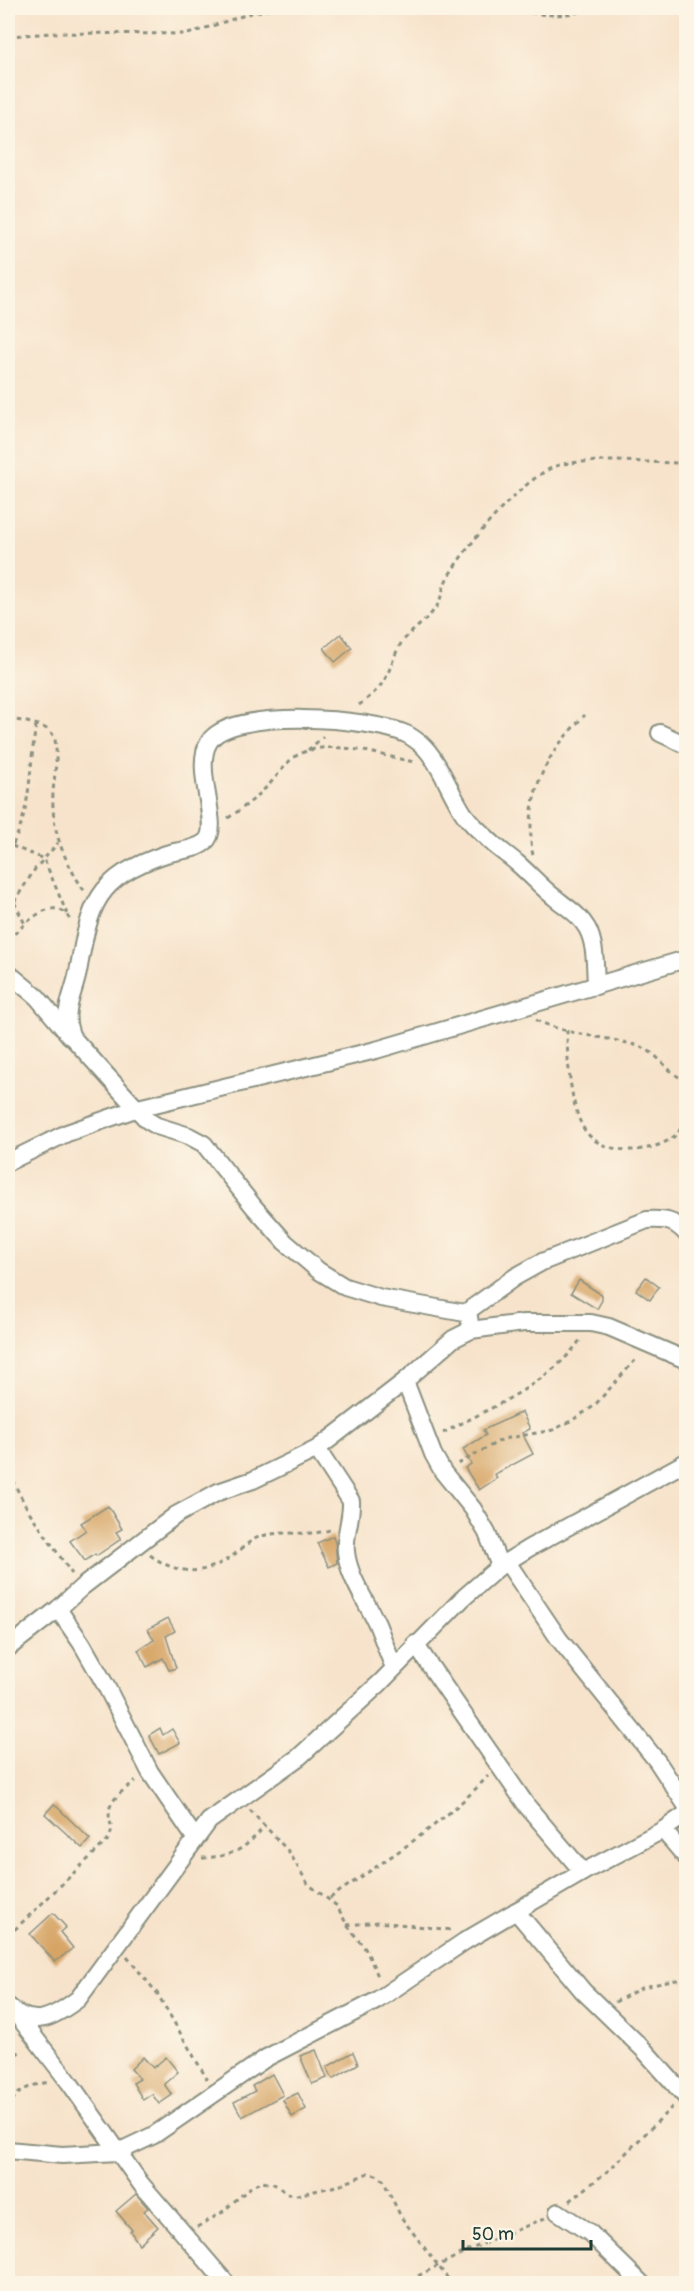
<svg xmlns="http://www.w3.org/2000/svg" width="694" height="2291" font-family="Pangolin,sans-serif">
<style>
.building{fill:#d6a465}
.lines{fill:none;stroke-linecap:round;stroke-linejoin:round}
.minor-casing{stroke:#8b9080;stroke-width:20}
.path{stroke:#8b9080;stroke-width:3;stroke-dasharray:4.5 4.5;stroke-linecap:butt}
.minor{stroke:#fff;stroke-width:16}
</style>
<rect width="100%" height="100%" fill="#fcf5e5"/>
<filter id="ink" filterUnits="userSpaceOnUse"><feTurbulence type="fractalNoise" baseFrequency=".0167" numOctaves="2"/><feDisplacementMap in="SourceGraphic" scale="12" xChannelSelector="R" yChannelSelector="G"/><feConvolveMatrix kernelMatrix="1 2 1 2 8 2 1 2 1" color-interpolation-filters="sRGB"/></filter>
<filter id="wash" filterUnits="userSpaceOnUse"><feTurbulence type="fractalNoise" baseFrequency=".008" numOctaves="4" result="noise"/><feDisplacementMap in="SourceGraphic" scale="24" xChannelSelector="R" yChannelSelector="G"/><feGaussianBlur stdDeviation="1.35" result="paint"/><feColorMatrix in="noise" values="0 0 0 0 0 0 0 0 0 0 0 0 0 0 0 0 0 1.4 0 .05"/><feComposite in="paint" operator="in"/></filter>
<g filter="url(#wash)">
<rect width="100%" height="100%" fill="#f7e3cb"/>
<g id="blocks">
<!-- building -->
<g class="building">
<path d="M341,634L352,648L335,662L324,648Z"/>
<path d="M646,1277L659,1287L650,1300L636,1290Z"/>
<path d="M579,1280L602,1295V1300L597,1309L571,1293Z"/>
<path d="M522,1412L530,1429L522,1433L533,1454L495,1474L497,1478L479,1490L465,1468L471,1464L463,1449L486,1435L483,1430Z"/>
<path d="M108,1506L122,1529L116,1532L121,1539L96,1556L95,1554L85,1561L70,1541L86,1530L81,1523Z"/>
<path d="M333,1536L335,1542L337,1563L329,1567L317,1543Z"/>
<path d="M168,1618L175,1631L166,1636L176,1668L169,1670L163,1658L147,1667L138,1650L154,1640L148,1629Z"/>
<path d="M160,1728L163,1735L172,1729L180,1743L159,1754L149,1735Z"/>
<path d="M54,1804L90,1839L82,1848L45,1814Z"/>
<path d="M53,1913L66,1927L60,1932L73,1948L55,1962L30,1934Z"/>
<path d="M316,2050L327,2078L312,2084L300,2056Z"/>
<path d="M353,2052L358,2064L333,2079L327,2067Z"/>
<path d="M143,2057L153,2068L166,2057L178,2072L164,2084L172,2095L159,2104L152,2094L143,2100L133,2083L140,2079L131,2069Z"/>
<path d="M272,2074L283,2095L242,2117L234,2102L255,2091L252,2086Z"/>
<path d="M298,2093L306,2109L292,2117L283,2100Z"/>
<path d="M136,2194L148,2208L144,2211L158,2227L139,2244L130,2231L132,2230L116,2211Z"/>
</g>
</g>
</g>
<g filter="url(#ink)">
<use href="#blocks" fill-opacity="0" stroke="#8b9080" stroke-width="1.5"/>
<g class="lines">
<!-- minor casing -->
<g class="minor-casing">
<g id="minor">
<path d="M660,733L686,745"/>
<path d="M8,973L37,997L70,1036"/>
<path d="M8,1162L67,1133L138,1108L376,1050L686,959"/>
<path d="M465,1313L515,1277L542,1262L647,1220C664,1219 674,1220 686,1233"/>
<path d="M471,1330L469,1317L465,1313L381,1298L345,1287L319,1271L285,1242L254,1207L204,1144L189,1136L157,1126L147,1120L72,1037C61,1012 73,997 78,972C90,904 95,878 166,854C178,850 194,851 205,842C223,828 192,769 209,742C229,707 373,718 406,734C411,736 417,741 421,744C439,760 450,793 464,814C470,822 478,830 486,837C495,847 507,854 517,863C530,874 541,887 554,897C566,907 579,914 587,928C596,944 595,968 596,986"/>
<path d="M405,1381L433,1454L443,1472L473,1509L487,1533L500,1566"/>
<path d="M317,1449L351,1501C352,1519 344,1535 346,1552C349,1578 366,1600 377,1624C383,1638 387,1652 394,1667"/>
<path d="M507,1562L559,1639L657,1761L686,1805"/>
<path d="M58,1609L82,1644L106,1686L150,1772L195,1838"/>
<path d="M415,1644L527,1806L583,1872"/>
<path d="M8,1648L58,1609L82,1587L176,1515L218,1492L253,1480L317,1449L405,1381L453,1339L471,1330L524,1323H591L609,1327L686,1360"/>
<path d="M663,1830L686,1857"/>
<path d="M516,1911L583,1991L644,2050L686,2097"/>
<path d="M8,2006C33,2030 54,2017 78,1999L209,1821L299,1757L380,1683L462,1599L500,1566L529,1548L686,1462"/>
<path d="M18,2016L69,2082L141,2184L227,2284"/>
<path d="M8,2150L62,2155L118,2152L154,2135L266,2058L376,2001L465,1941L583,1872L663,1830L686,1814"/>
<path d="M558,2212L590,2233L642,2284"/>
</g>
</g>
<!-- path -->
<g class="path">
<path d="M504,8C545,16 557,18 598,8"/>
<path d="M8,36L53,33L188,34L251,13L278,8"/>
<path d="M359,705C370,697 381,688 387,675C392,665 395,652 402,642C412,630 425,622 434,610C442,601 442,587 448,577C466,546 528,470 563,464C603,458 646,463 686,463"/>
<path d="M8,719C20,721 48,723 54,737C59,749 54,779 53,792C51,832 64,860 85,892"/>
<path d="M308,750L323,737"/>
<path d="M228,818C245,807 260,795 274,779C280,773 285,764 293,758C324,735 380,756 415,762"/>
<path d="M12,846L44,859L67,914"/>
<path d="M8,852C32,817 29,766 36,725"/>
<path d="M533,855C530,844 531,833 531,822C533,777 554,746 585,715"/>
<path d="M8,896L14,902L25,924"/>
<path d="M14,902L35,869L58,843"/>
<path d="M8,940C23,926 56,889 71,922"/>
<path d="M536,1020C568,1036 608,1036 641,1047C660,1054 668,1075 686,1080"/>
<path d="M567,1030C567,1056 570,1113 587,1133C606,1157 656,1154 677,1134C683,1127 684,1117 686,1108"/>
<path d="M443,1433C488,1409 551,1383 580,1340"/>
<path d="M458,1464L503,1439L553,1430L571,1421L594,1406L638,1357"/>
<path d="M8,1472L28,1510L72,1574"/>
<path d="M150,1555C179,1576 206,1576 235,1554C244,1547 251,1539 262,1536C285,1529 309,1538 332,1529"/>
<path d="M250,1810L289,1852L308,1884L337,1906L347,1925L366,1950L379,1978"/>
<path d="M202,1858C235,1856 243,1850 265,1826"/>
<path d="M330,1898C385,1860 442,1826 488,1776"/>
<path d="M347,1925L379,1922L453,1930"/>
<path d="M8,1936L107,1841C115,1827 110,1828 109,1814C108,1800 126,1788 136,1781"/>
<path d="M127,1957L157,1993L207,2079"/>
<path d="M615,2002L643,1987L686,1978"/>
<path d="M8,2059L23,2050"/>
<path d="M8,2109C15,2090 31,2085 49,2082"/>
<path d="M570,2201L609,2170L673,2106"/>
<path d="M197,2227L221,2213L252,2186L261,2182L274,2184L288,2194L297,2195L341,2185L368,2173L376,2175L383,2180L401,2217L452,2284"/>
<path d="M402,2284L469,2250L545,2218"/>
</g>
<!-- minor -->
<use href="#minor" class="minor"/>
</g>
</g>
<!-- margin -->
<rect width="694" height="2291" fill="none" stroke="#fcf5e5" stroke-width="30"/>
<!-- scale -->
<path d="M463 2240v9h128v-9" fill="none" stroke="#1f3d34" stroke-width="3"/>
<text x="472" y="2240" font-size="18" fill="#1f3d34" stroke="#fcf5e5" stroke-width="4.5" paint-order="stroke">50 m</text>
</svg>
